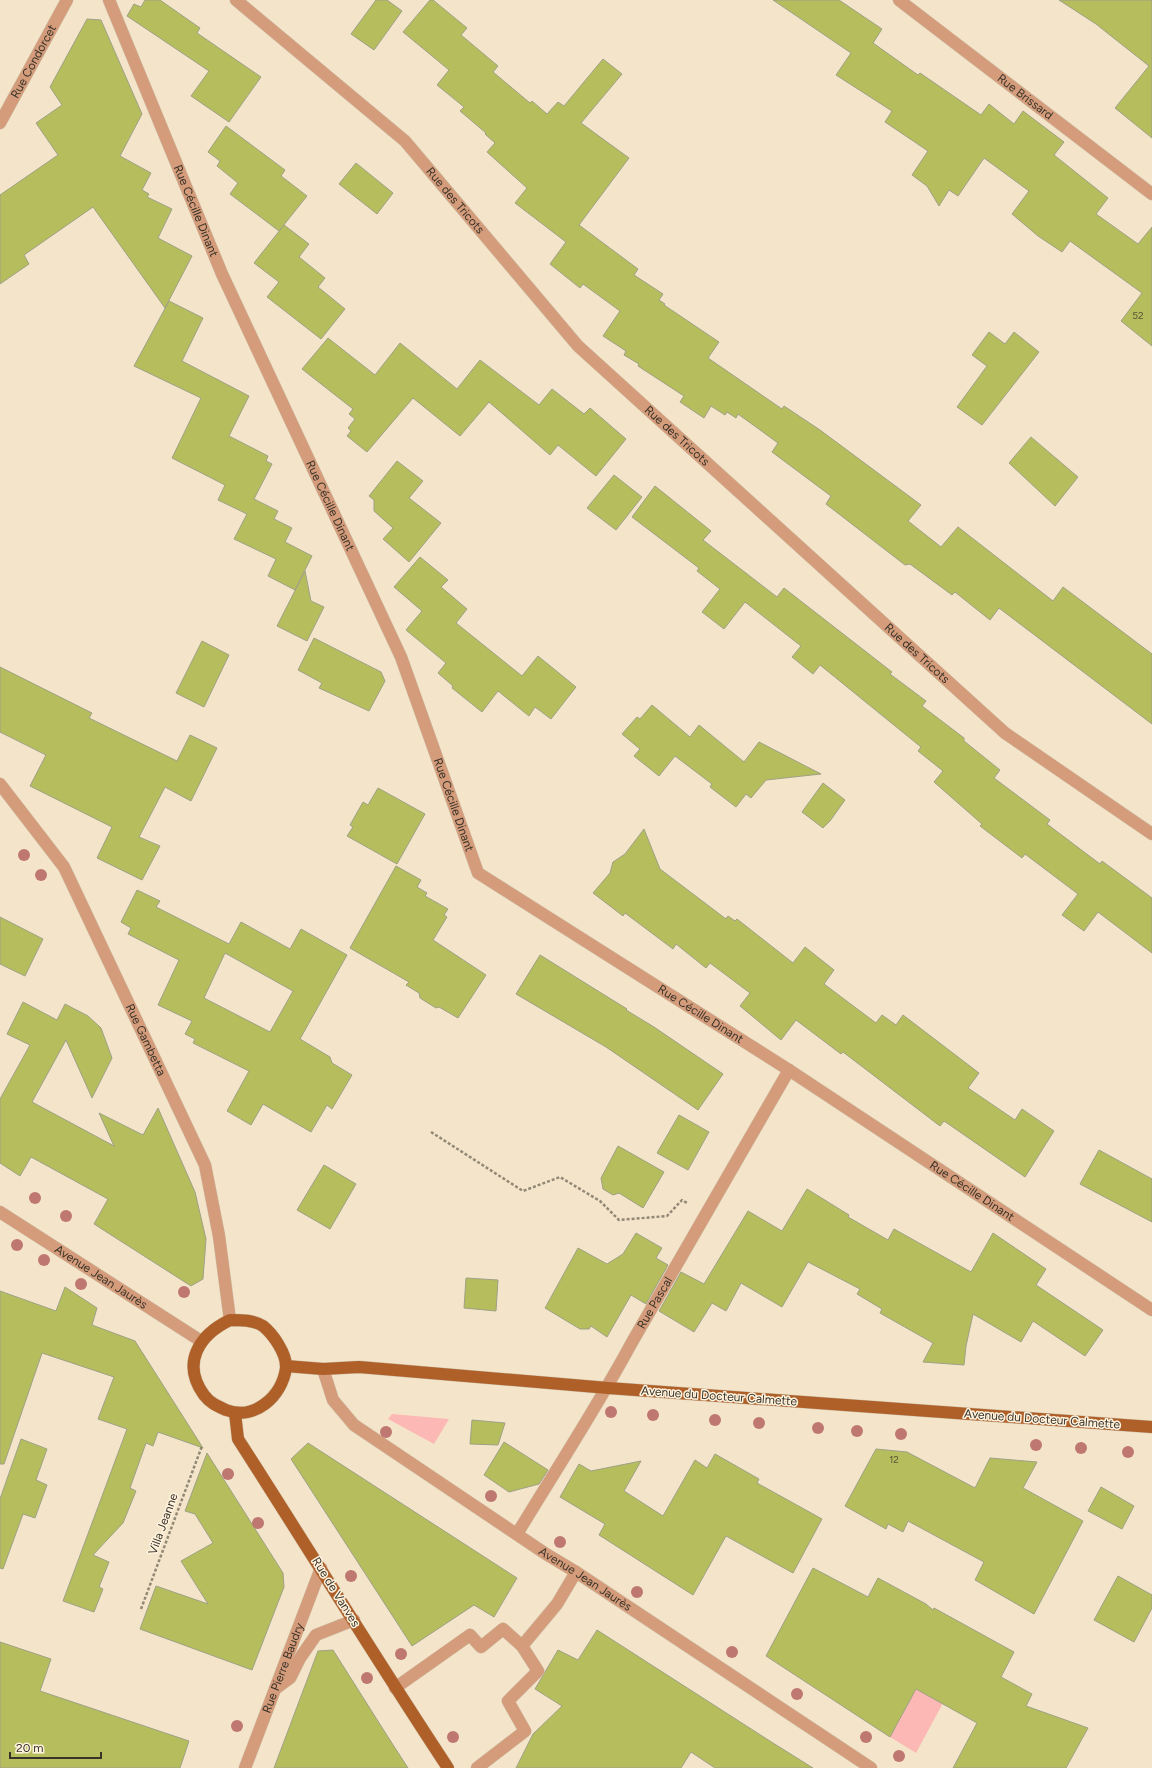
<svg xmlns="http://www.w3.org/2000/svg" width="1152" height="1768" font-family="Figtree,sans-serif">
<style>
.green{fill:#fcb8b4}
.building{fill:#b6bd5d;stroke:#9ea185;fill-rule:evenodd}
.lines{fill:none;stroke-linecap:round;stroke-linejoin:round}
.minor-casing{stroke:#cfc1aa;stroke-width:13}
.major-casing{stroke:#cfc1aa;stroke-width:13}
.path{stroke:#928876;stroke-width:2.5;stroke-dasharray:3 2;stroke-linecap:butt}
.minor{stroke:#d49c7b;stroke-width:12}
.major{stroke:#af6029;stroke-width:12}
.tree{fill:#be7871}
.labels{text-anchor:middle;stroke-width:3;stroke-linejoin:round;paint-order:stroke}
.number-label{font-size:10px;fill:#585636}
.street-label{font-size:12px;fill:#393329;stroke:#fff3dd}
</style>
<rect width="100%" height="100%" fill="#f4e5ca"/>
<!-- green -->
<g class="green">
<path d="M392,1414L449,1419L434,1444L388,1419Z"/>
<path d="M916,1689L943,1703L916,1753L890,1737Z"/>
</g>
<!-- building -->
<g class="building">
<path d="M145,0H160L200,28L197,33L261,77L229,122L191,96L209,71L127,16L134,4L141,7Z"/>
<path d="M376,0H387L402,11L374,50L351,34Z"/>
<path d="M430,0H433L467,28L461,35L498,66L493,72L530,103L532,101L547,114L558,102L564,106L603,59L622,74L581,123L629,158L579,225L638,269L634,275L663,294L659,300L665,304L664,305L719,342L708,358L782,409L784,406L820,430L921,505L908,521L941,547L958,527L1053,601L1063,587L1152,654V724L999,608L990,620L955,592L952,595L910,564L905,565L826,504L831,496L772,452L778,443L738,414L736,418L727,412L725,415L711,406L704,418L680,402L684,396L638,366L639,364L624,355L626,351L603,336L620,311L583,284L580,288L550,264L566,242L515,203L527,188L487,152L495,143L485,134L486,133L460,111L464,107L437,85L449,70L403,32Z"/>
<path d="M773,0H839L882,29L873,43L918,75L920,73L981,115L989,104L1014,124L1023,111L1064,142L1054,155L1108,198L1096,214L1138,244L1152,227V346L1121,321L1142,293L1070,241L1062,252L1038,236L1012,214L1029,191L984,158L958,196L949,190L939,206L927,186L912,175L928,151L885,122L892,111L836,75L851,53Z"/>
<path d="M1059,0H1152V138L1115,108L1149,66L1096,24Z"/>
<path d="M87,19L101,20L142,114L120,156L151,173L142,190L149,194L147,197L172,209L158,238L192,256L165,308L93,207L24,255L29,264L0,284V195L58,155L36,123L62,105L50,87Z"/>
<path d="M226,126L285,170L281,176L307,196L279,231L230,194L238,183L217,166L220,161L208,152Z"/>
<path d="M356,163L393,193L377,214L339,184Z"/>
<path d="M284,225L309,244L299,257L325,278L318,287L345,309L321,339L267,297L279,282L254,263Z"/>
<path d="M169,301L203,318L182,361L249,396L229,436L268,456L266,461L272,464L254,499L278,511L274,519L292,528L285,542L312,556L295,590L268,576L276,559L234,539L247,514L218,500L225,485L172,458L201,398L134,366Z"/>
<path d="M989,332L1005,344L1014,332L1039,352L982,425L957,407L987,366L972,355Z"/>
<path d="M328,338L375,375L400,343L457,389L480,360L539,405L552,389L584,414L590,408L626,439L596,476L558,445L550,455L489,402L460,436L413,398L367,452L347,436L351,431L348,428L355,419L349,414L353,409L302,369Z"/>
<path d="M1031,437L1078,477L1055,506L1009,463Z"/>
<path d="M397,461L423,481L409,498L441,523L409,562L383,539L393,528L374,511V500L369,496Z"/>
<path d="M614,475L642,497L616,530L587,508Z"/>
<path d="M655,486L711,531L703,540L777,597L784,588L892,672L890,674L926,701L922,706L964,738V741L1000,770L994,778L1050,820L1047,824L1100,864L1102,861L1152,898V953L1098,912L1084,931L1062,915L1078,894L1025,854L1022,858L980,826L982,824L934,782L943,771L918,751L921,747L820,665L813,674L792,657L801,646L745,602L724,629L702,612L720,589L697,571L699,568L632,517Z"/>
<path d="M420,557L448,580L441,587L467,609L456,623L522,676L538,656L576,687L551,719L535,707L529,716L498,691L482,712L452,688L453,686L438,673L446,663L406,630L422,611L394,587Z"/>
<path d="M305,571L311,601L324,607L307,641L277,626Z"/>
<path d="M314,638L381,672L385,681L369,711L319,688L322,683L298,670Z"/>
<path d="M202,641L229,655L204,707L176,693Z"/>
<path d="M0,667L92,713L89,718L177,761L190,735L217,748L191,801L165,787L139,837L160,846L142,880L97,858L112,827L30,786L46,755L0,732Z"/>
<path d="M652,705L690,737L699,725L744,762L759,742L821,774L766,780L751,798L746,794L736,807L710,787L712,784L675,756L659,776L634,756L640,749L622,734L637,717L640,719Z"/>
<path d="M823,783L845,800L830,821L823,828L802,812Z"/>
<path d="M378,788L425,814L397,864L347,836L353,827L350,825L363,802L368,805Z"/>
<path d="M644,829L660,869L726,919L728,916L735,921L737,919L793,963L805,947L834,970L824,984L876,1023L882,1015L896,1025L903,1015L979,1073L968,1088L1015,1120L1022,1109L1054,1131L1025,1177L944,1121L940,1126L843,1052L841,1054L796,1020L781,1040L740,1006L750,993L710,963L706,968L676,944L673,949L625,913L623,916L593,893L610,873L613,862L625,854Z"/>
<path d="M396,866L421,880L417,887L427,893L425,896L448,909L444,915L447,917L433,940L486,975L458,1018L439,1007L436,1008L420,998L419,993L406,985L409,982L350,948Z"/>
<path d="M137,890L160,901L156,907L229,944L241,922L290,949L301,929L347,955L300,1039L330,1057L332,1063L352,1075L332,1109L327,1105L311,1132L263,1104L251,1125L227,1111L249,1071L193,1043L195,1039L185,1034L192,1021L158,1005L179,960L128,934L131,928L121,922ZM225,953L293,991L270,1032L204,998Z"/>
<path d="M0,917L43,939L25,976L0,964Z"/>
<path d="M540,955L627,1009L626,1010L654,1027L723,1074L698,1110L606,1047L516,994Z"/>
<path d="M23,1002L57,1020L65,1004L88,1016L101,1028L112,1058L92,1098L66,1040L32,1102L114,1146L99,1113L143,1135L158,1108L195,1192L206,1239L203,1279L191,1286L94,1224L108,1199L31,1157L20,1176L0,1163V1099L30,1045L7,1034Z"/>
<path d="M679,1115L709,1132L688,1170L657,1153Z"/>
<path d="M618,1146L664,1172L643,1208L619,1193L613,1195L603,1189L601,1178Z"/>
<path d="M1099,1150L1152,1179V1222L1080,1184Z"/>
<path d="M324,1165L356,1184L330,1229L297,1210Z"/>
<path d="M807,1189L849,1215L848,1217L888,1240L894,1229L971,1272L993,1233L1046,1269L1036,1285L1103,1330L1085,1356L1033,1321L1021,1342L973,1314L966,1346L964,1365L923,1362L933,1343L880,1313L882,1309L857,1294L860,1289L808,1262L782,1307L741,1283L726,1311L712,1303L694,1332L659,1311L681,1272L704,1284L748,1211L782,1231Z"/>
<path d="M636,1233L662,1248L656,1258L668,1265L646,1304L631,1295L607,1337L591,1326L589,1329H580L545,1308L578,1248L607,1264L623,1254Z"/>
<path d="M466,1278L498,1280L496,1311L464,1308Z"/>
<path d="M65,1287L97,1308L92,1325L135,1341L203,1448L158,1432L153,1446L146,1443L130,1488L136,1491L123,1523L93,1555L109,1562L99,1587L103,1589L94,1612L63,1601L127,1429L98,1419L114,1377L42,1353L4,1464H0V1291L56,1311Z"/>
<path d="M472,1420L505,1423L498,1445L470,1444Z"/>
<path d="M21,1439L47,1449L36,1480L47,1485L35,1518L23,1514L3,1569L0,1568V1499Z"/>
<path d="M504,1442L548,1470L539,1484L509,1492L484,1475Z"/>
<path d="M308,1443L517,1578L494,1617L474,1605L412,1646L291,1459Z"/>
<path d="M876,1449L907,1452L975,1488L990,1458L1037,1462L1023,1488L1083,1521L1034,1614L975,1580L984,1562L908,1521L903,1532L888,1524L886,1529L845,1506Z"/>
<path d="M207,1453L283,1573L284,1587L252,1670L140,1629L156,1586L208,1604L181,1561L213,1543L195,1514L185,1511Z"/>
<path d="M715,1454L759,1479L757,1483L822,1519L793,1573L726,1536L693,1595L599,1535L605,1524L560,1497L579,1464L591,1471L641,1461L624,1491L663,1516L695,1460L707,1468Z"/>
<path d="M1101,1487L1134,1506L1122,1529L1088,1511Z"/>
<path d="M813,1568L868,1597L878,1578L926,1604L933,1610L934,1608L1014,1652L1001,1677L1032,1694L1026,1706L1088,1728L1066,1768H953L977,1723L916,1689L890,1737L766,1656Z"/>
<path d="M1118,1576L1152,1595V1608L1134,1642L1094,1620Z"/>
<path d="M597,1630L773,1743L813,1768H715L691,1752L681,1768H516L533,1734L562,1706L535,1689L558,1650L578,1660Z"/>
<path d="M0,1642L51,1659L40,1691L189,1741L180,1768H0Z"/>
<path d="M333,1650L388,1737L408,1768H274L318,1651Z"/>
</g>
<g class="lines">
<!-- minor casing -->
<g class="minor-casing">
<g id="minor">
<path id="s1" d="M109,0L222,274L401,657L478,873L789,1070L1152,1310"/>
<path id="s2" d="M236,0L405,141L578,346L1005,733L1152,834"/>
<path id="s3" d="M899,0L1152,194"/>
<path id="s4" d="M0,123L67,0"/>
<path id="s5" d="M0,784L64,867L205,1165L219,1236L230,1320"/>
<path id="s6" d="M0,1212L201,1341"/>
<path id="s7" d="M323,1369L333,1400L354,1425L546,1554L576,1572L871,1768"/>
<path id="s8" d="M517,1534C555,1471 596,1409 631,1344L789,1070"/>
<path d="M395,1688L470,1635L481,1647L503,1629L522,1646"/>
<path d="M275,1689L290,1678L300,1658L316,1635L354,1620"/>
<path id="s9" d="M245,1768L321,1568"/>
<path d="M477,1768L525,1731L508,1701L538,1671L522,1646L557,1604L576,1572"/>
</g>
</g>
<!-- major casing -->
<g class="major-casing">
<g id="major">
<path d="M230,1320C241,1320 254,1320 263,1326C273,1334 287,1354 286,1368C282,1396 255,1421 226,1410C217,1406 210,1403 204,1395C181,1363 199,1335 230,1320Z"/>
<path d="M286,1366L323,1369L359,1367L608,1388L1152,1427"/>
<path d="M235,1413L238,1439C308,1548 376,1659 448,1768"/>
</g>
</g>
<!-- path -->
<g class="path">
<path d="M431,1132L523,1191L560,1177L600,1201L619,1220L667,1216L682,1200L687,1203"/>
<path d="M141,1609L202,1446"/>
</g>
<!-- minor -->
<use href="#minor" class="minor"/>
<!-- major -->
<use href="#major" class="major"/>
</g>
<!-- trees -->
<g class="tree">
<circle cx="24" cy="855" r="6"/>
<circle cx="41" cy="875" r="6"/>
<circle cx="35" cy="1198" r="6"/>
<circle cx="66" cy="1216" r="6"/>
<circle cx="17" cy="1245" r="6"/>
<circle cx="44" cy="1260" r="6"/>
<circle cx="81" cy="1284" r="6"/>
<circle cx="184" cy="1292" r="6"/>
<circle cx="611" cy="1412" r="6"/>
<circle cx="653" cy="1415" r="6"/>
<circle cx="715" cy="1420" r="6"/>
<circle cx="759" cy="1423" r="6"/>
<circle cx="818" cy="1428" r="6"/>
<circle cx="857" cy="1431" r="6"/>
<circle cx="386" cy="1432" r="6"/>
<circle cx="901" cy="1434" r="6"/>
<circle cx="1036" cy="1445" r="6"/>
<circle cx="1081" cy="1448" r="6"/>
<circle cx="1128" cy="1452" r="6"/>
<circle cx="228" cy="1474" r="6"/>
<circle cx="491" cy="1496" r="6"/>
<circle cx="258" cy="1523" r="6"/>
<circle cx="560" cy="1542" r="6"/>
<circle cx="351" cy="1576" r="6"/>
<circle cx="637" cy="1592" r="6"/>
<circle cx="732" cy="1652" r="6"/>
<circle cx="401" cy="1654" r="6"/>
<circle cx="367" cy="1678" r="6"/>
<circle cx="797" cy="1694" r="6"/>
<circle cx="237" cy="1726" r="6"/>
<circle cx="453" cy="1737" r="6"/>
<circle cx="866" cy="1737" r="6"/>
<circle cx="899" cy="1756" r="6"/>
</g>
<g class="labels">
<!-- number labels -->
<g class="number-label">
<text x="1138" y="319">52</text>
<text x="894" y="1463">12</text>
</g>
<!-- street labels -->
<g class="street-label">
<text dy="4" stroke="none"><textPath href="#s4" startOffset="70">Rue Condorcet</textPath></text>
<text dy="4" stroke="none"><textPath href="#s3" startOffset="159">Rue Brissard</textPath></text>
<text dy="4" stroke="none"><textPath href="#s2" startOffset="298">Rue des Tricots</textPath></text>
<text dy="4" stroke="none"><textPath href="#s1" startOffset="228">Rue Cécille Dinant</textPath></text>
<text dy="4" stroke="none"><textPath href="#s2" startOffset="622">Rue des Tricots</textPath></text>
<text dy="4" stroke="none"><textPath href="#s1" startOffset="552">Rue Cécille Dinant</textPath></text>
<text dy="4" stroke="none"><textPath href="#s2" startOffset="946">Rue des Tricots</textPath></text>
<text dy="4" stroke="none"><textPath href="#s1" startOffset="876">Rue Cécille Dinant</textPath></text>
<text dy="4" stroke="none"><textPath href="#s1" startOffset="1212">Rue Cécille Dinant</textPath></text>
<text dy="4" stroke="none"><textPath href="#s5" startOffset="296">Rue Gambetta</textPath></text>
<text dy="4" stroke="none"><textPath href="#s1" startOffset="1536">Rue Cécille Dinant</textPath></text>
<text dy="4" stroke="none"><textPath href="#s6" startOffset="120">Avenue Jean Jaurès</textPath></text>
<text dy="4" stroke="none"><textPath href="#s8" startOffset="269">Rue Pascal</textPath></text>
<text transform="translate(719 1396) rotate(4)" y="4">Avenue du Docteur Calmette</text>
<text transform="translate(1042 1419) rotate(4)" y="4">Avenue du Docteur Calmette</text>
<text transform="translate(163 1524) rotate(-70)" y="4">Villa Jeanne</text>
<text dy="4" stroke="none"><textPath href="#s7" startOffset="343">Avenue Jean Jaurès</textPath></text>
<text transform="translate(336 1592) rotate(58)" y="4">Rue de Vanves</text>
<text dy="4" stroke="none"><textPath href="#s9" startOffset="107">Rue Pierre Baudry</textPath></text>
</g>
</g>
<!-- scale -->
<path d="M10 1752v6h91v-6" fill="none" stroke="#393329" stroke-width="2"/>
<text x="16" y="1752" font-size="12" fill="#393329" stroke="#fff3dd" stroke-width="3" paint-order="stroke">20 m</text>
</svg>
